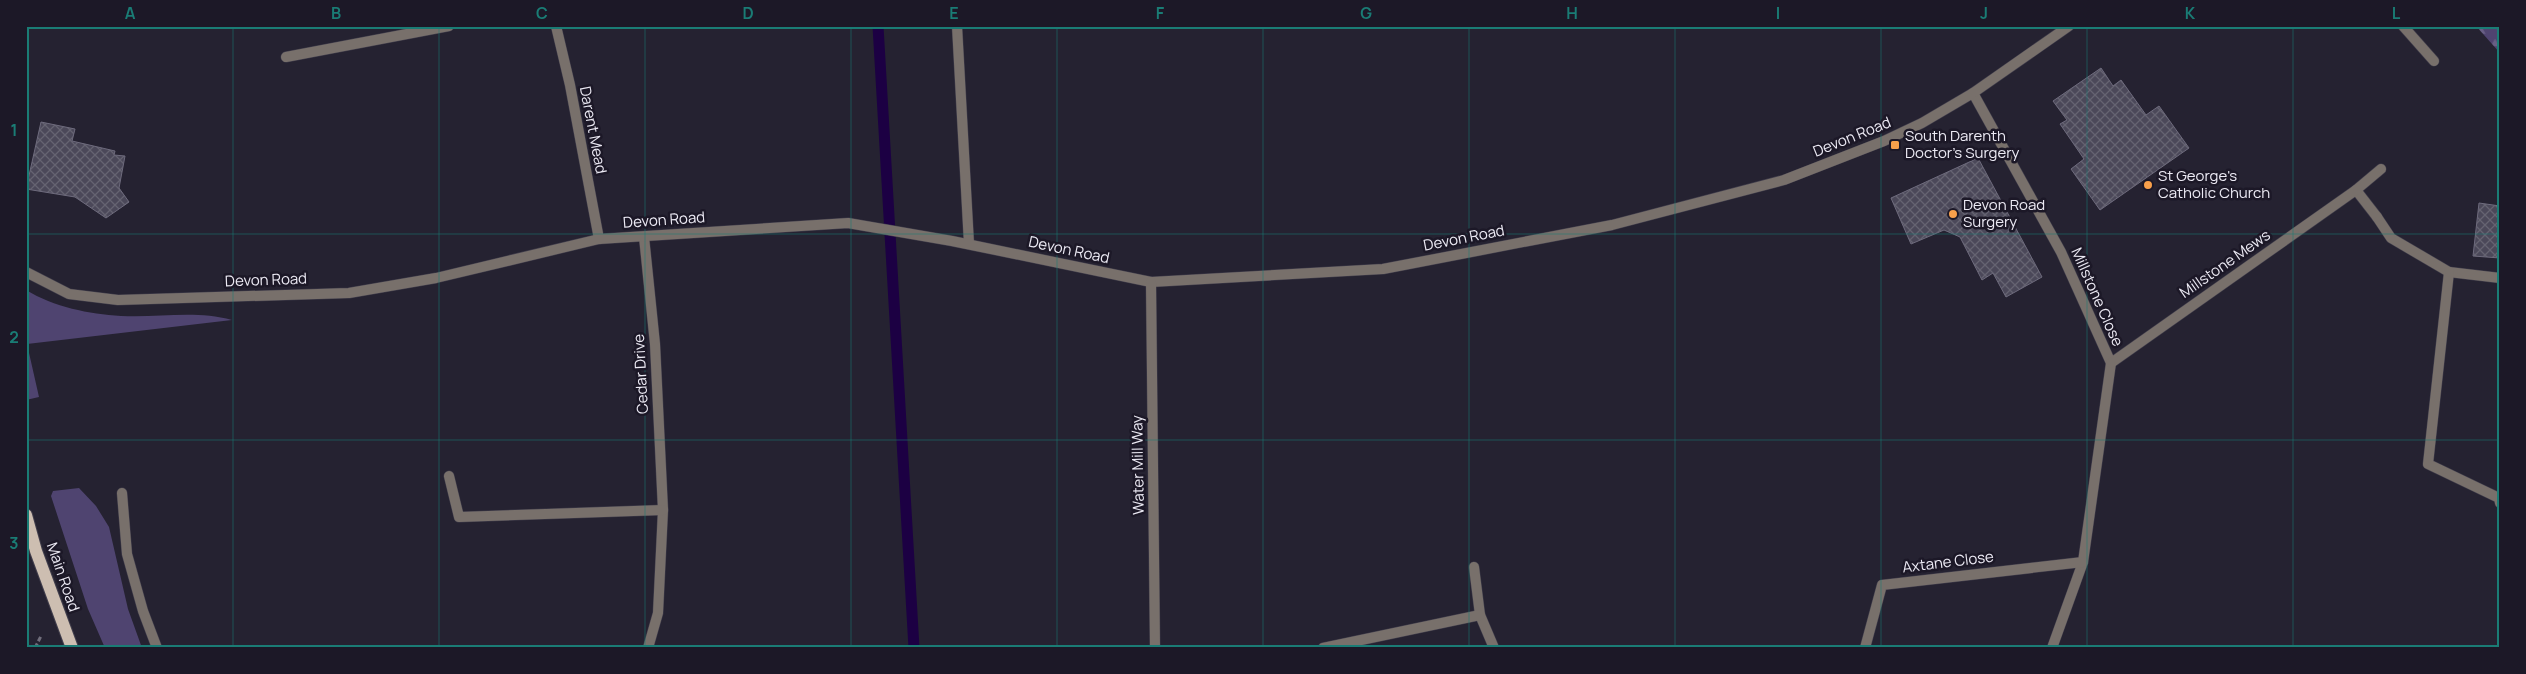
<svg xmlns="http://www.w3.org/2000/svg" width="2526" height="674" font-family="Manrope,sans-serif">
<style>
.green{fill:#4f4470}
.forest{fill:url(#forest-firs)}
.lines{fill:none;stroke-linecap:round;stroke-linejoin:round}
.stream{stroke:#1c0043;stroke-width:11}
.building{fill:url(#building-cross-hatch);stroke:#6e6b7d}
.service-casing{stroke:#413e4c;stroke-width:11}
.minor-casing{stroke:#413e4c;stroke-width:11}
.primary-casing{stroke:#413e4c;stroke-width:14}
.path{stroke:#706e7b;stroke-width:3;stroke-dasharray:5 2.5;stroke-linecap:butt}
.service{stroke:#78706b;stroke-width:10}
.minor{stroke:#78706b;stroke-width:10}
.primary{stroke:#cdbeb1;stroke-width:12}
.grid{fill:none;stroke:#1a7c75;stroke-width:1;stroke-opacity:0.55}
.poi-dot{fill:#f8a04b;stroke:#1c1827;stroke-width:2}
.labels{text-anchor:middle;stroke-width:5;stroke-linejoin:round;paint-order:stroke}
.street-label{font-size:15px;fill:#eceaf4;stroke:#1c1827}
.poi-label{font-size:15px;fill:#eceaf4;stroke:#1c1827;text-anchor:start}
.neatline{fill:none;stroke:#1a7c75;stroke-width:2}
.grid-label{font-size:16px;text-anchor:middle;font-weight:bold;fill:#1a7c75}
</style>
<defs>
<pattern id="forest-firs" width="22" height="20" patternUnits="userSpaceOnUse" patternTransform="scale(1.25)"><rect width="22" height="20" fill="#4f4470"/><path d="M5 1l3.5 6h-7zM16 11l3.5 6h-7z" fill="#685f85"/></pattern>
<pattern id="building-cross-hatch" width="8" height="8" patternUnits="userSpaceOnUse" patternTransform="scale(1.25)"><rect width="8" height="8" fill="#4b4859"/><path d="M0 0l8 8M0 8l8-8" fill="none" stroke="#656371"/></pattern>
</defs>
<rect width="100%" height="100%" fill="#252231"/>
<!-- green -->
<g class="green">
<path d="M26,290C54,307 89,314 121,316C159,318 195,310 232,320L27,344L39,397L26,400Z"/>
<path d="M79,488L96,506L109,527L128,609L142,648H105L88,609L51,496L53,491Z"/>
</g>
<!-- forest -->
<path class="forest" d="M2476,26H2500V53Z"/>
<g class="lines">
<!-- stream -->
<path class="stream" d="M878,26L914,648"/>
</g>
<!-- building -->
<g class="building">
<path d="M2101,68L2113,86L2121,80L2146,115L2159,106L2189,148L2100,210L2071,169L2084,159L2060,124L2067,120L2053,101Z"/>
<path d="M41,122L75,129L72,141L115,151L114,155L125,156L119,188L129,202L106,218L75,197L26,189Z"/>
<path d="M1978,158L2042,277L2006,297L1993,273L1982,280L1960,237L1944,230L1911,244L1891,198Z"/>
<path d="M2479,203L2500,206V258L2473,256Z"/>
</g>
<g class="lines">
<!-- service casing -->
<g class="service-casing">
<g id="service">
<path d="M957,26L969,244"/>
<path d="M2403,26L2434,61"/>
<path d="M2377,217L2391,238L2449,272L2500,278"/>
<path d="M2449,272L2428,464L2499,498L2500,503"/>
</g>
</g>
<!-- minor casing -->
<g class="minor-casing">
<g id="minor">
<path d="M556,26L570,85L599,239"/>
<path d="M286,57L449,26"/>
<path d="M1973,93L2061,252L2111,363L2083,562L2052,648"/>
<path d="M2356,190L2377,217"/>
<path d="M644,237L655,344L663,510L658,613L648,648"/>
<path d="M26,272L69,294L118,300L349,293L436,278L599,239L848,223L952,241L1151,282L1383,269L1612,225L1784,180L1884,141L1922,123L1973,93L2069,26"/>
<path d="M1151,282L1155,648"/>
<path d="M2111,363L2356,190L2381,169"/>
<path d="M449,476L459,517L663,510"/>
<path d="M122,493L127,554L143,611L157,648"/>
<path d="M1474,567L1480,615L1494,648"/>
<path d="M1323,648L1480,615"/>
<path d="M1865,648L1882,585L2083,562"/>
</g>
</g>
<!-- primary casing -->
<g class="primary-casing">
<path id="primary" d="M26,515L36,551L72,648"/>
</g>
<!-- path -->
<path class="path" d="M35,648L41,636"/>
<!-- service -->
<use href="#service" class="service"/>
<!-- minor -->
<use href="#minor" class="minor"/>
<!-- primary -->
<use href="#primary" class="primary"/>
</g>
<!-- grid -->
<path class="grid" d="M233,26V648M439,26V648M645,26V648M851,26V648M1057,26V648M1263,26V648M1469,26V648M1675,26V648M1881,26V648M2087,26V648M2293,26V648M26,234H2500M26,440H2500"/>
<!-- markers -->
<g class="poi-dot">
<rect x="1890" y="140" width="10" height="10" rx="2.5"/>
<circle cx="2148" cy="185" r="5"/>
<circle cx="1953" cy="214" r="5"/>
</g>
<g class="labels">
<!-- street labels -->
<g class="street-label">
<text transform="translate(593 130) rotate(79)" y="5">Darent Mead</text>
<text transform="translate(1852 137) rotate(-22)" y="5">Devon Road</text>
<text transform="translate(664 220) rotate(-4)" y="5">Devon Road</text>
<text transform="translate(1464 238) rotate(-11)" y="5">Devon Road</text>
<text transform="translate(1069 250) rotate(12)" y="5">Devon Road</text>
<text transform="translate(2225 264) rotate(-35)" y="5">Millstone Mews</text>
<text transform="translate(266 280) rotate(-2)" y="5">Devon Road</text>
<text transform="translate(2097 297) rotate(66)" y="5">Millstone Close</text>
<text transform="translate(641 374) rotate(-93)" y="5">Cedar Drive</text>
<text transform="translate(1138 465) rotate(-91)" y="5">Water Mill Way</text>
<text transform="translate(1948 562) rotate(-7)" y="5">Axtane Close</text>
<text transform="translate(63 577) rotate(71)" y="5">Main Road</text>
</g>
<!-- poi labels -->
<g class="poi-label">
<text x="1905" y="141">South Darenth<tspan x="1905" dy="17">Doctor's Surgery</tspan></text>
<text x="2158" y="181">St George's<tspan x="2158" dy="17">Catholic Church</tspan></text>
<text x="1963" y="210">Devon Road<tspan x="1963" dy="17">Surgery</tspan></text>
</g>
</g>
<!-- border -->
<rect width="2526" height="674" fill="none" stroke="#1c1827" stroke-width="55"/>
<rect x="28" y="28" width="2470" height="618" class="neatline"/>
<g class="grid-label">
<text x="130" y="19">A</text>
<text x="336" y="19">B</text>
<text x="542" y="19">C</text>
<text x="748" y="19">D</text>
<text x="954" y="19">E</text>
<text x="1160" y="19">F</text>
<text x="1366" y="19">G</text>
<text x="1572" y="19">H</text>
<text x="1778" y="19">I</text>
<text x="1984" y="19">J</text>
<text x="2190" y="19">K</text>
<text x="2396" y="19">L</text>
<text x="14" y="136">1</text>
<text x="14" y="343">2</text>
<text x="14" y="549">3</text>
</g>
</svg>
